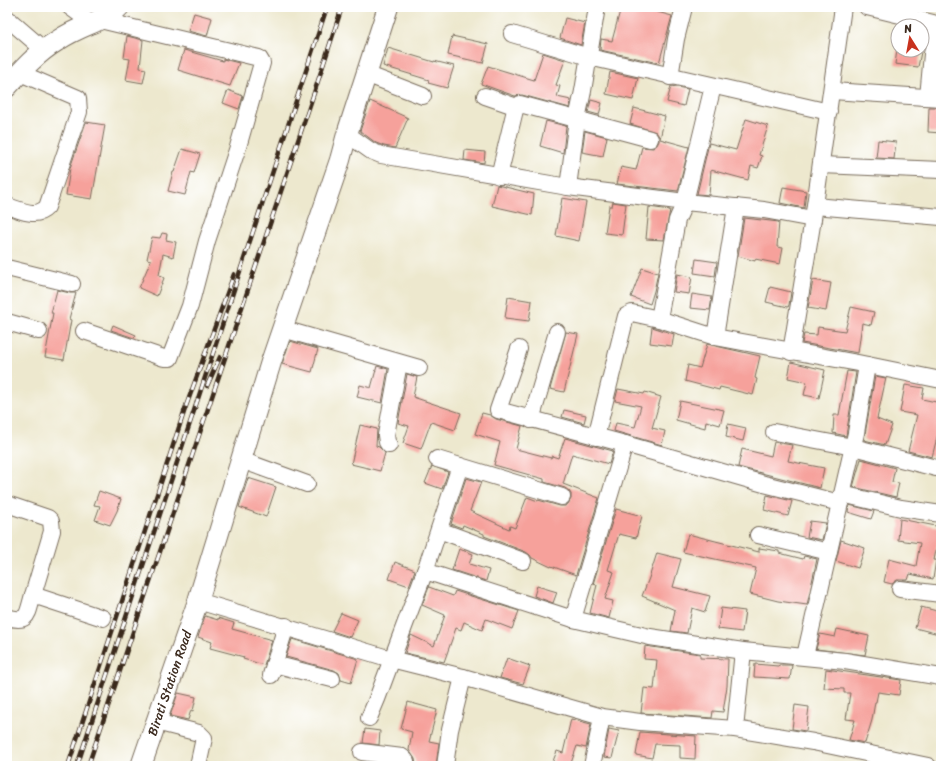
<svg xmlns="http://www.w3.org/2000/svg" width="948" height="773" font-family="Sriracha,sans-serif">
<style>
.building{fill:#f6a19b}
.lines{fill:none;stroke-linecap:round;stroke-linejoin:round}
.minor-casing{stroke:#796c5c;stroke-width:18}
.tertiary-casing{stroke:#796c5c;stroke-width:22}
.minor{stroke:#fff;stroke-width:16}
.tertiary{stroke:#fff;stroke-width:20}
.rail-casing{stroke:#3b2a1e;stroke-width:4.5}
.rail{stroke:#fff;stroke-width:3;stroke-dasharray:9;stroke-linecap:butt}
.labels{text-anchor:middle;stroke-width:4;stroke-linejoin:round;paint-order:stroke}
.street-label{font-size:13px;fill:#3b2a1e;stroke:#fff}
</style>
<rect width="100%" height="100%" fill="#fff"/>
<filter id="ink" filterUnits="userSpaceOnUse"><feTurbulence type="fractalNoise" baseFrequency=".025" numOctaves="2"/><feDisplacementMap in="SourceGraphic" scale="8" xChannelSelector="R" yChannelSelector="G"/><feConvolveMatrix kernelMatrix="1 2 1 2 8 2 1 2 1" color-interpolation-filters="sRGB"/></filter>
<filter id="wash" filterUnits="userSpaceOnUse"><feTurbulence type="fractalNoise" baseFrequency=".012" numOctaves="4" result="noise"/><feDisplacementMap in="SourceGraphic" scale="16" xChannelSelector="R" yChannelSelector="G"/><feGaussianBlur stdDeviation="0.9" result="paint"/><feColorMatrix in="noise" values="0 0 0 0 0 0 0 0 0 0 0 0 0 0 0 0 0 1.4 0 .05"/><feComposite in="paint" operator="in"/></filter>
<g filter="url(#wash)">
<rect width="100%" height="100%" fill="#ede8ce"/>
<g id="blocks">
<!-- building -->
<g class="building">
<path d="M621,7H639L672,16L659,63L600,50L601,39L612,41Z"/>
<path d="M194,13L212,18L207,36L188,31Z"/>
<path d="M565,18L585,23L581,45L560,38Z"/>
<path d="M127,36L143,40L140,68L146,69L143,83L126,80L130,59L124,58Z"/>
<path d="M452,36L488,44L483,63L448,55Z"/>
<path d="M388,48L434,62V61L454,66L447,88L428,83L429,80L383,66Z"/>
<path d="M184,50L223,61V59L239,63L230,86L178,70Z"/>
<path d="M897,50L921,52L918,67L895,64Z"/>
<path d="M543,53L565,60L556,85L560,86L557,97L571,100L570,108L522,95L515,96L481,84L488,66L534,80Z"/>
<path d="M610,72L638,78L633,100L606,94Z"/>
<path d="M671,86L688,89L684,106L667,102Z"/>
<path d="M228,90L243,96L239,109L223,103Z"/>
<path d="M591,100L602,103L599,115L588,112Z"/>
<path d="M370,101L408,118L395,148L384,146L376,143L360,131Z"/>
<path d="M929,107H941V133L928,132Z"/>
<path d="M634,108L665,116L660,139L689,147L678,191L617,184L621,167L636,170L642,147L653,148L657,145L659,141V136L656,132L630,124Z"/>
<path d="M746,119L768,126L759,155L762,156L758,168L751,166L748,180L711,170L709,195L697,194L709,143L736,150Z"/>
<path d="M546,121L566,126L563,153L540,146Z"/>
<path d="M86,122L105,125L92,199L66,195L70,168Z"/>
<path d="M585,131L607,137L603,156L582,152Z"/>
<path d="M878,140L896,142L894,159L876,158Z"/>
<path d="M182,149L200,154L194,173L191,172L185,195L168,191L173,172H174Z"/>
<path d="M465,150L485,152L484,163L464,160Z"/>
<path d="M497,185L534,194L532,215L492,206Z"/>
<path d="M783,187L806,191L804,208L780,203Z"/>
<path d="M562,198L586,202L579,241L556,236Z"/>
<path d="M613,202L626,204L622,235L605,233L609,206H612Z"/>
<path d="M649,207L670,210L664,240L646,239Z"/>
<path d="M744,218L779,222L777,247L783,248L780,264L755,259V261L738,256Z"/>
<path d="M162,233L167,234L166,240L176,242L173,257L163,254L159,275L164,278L157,296L139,288L151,260L147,259L152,237L160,238Z"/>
<path d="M696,259L717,262L715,276L694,273Z"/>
<path d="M642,268L658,273L654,291L650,304L631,297Z"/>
<path d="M677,274L692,277L689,294L674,292Z"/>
<path d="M813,280L831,283L826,311L808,308Z"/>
<path d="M770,287L791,292L789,305L788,307L766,302Z"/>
<path d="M57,290L70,293H76L69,319L71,320L64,360L45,357L53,313H51Z"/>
<path d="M692,294L712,297L710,310L690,308Z"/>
<path d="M508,297L532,301L529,321L505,318Z"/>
<path d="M851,307L874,312L871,325L862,323L858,353L802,343L804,334L817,335L818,327L845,331Z"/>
<path d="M113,325L136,335L134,338L111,330Z"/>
<path d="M652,327L674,334L672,346L650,343Z"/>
<path d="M566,332L578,334L564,392L550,389Z"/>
<path d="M290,341L318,349L312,372L282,364Z"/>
<path d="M707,344L760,356L755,378L757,379L753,395L720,387L719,390L685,381L688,365L700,368Z"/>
<path d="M791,362L825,370L819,398L804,395L807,382L788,378Z"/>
<path d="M377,366L388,369L382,403L357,397L360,385L371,388Z"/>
<path d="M847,371L856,372L846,436L833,433L834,415H839Z"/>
<path d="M407,374L417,377L413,397L461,413L455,430L431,422L421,449L403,443L409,426L398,423Z"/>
<path d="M875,376L886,378L877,419L892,425L885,445L864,440Z"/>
<path d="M905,385L924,388L922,399L941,403V422L932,457L908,451L917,415L900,412Z"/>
<path d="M618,389L644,394L645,392L661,397L652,428L665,431L662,445L614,431L616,423L635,427L641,406L615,401Z"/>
<path d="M680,401L724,410L720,425L706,421L705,428L676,420Z"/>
<path d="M564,410L586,415L584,423L562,417Z"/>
<path d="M482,413L490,415L496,419L522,426L516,449L551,458L552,456L558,458L565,438L613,451L609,464L572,454L563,484L599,498L576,575L551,566V567L532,558L530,555L526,552L484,536V534L463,525L462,528L451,524L466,478L481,482L470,511L509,529L510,526L515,528L527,497L538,501V500L560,506H565L568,504L571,499V494L569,491L565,488L544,482V479L494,465L500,442L475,434Z"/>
<path d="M728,424L746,428L743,441L726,437Z"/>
<path d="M360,425L377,429L376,446L379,447L385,453L380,471L351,464Z"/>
<path d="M774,442L792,445L788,461L824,468L820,488L738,467L742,449L771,456Z"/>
<path d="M861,459L895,468L892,482L899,483L896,497L853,487Z"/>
<path d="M432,466L448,472L442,489L425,483Z"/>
<path d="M248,478L276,487L266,517L239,507Z"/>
<path d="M99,491L121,499L117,511L110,525L95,520L100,506L94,505Z"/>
<path d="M767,495L792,501L788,516L764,510Z"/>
<path d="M849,505L874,511L871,519L848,512Z"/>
<path d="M616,509L642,516L636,538L619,534L608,570L614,572L605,599L613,601L609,618L590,613L597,585L593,584Z"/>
<path d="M900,519L941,527L934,560H936L933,579L910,574L908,580H897L892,584L884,582L889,559L916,566L920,543L898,540Z"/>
<path d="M810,521L826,523L822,540L807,537Z"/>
<path d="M688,534L759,552V548L779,551V553L803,559L804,556L817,559L807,605L778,601L750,594L756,568L683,552Z"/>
<path d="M841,540L865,548L858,568L836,561Z"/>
<path d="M459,549L473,554L469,564L489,570L486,581L452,570Z"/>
<path d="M657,553L681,559L673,587L710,596L705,612L692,608L687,633L671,631L675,610L642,596L649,578Z"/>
<path d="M395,562L415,570L409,586L389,579Z"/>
<path d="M537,586L557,592L553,603L534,596Z"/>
<path d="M429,587L453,596L455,591L519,611L512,629L486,619L482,630L464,622L461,630L456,628L444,662L405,653L411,635L434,646L445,615L422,605Z"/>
<path d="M921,607L941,612V628L939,634L915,628Z"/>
<path d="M721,608L745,611L742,632L718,629Z"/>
<path d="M341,613L358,620L350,637L332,631Z"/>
<path d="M205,616L218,620V618L234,623L232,629L272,640L264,665L243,659L244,657L210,648L212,642L198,637Z"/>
<path d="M837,629L869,636L865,655L816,649L820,634L835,637Z"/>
<path d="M292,639L358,659L351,683L341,680L339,673L334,670L286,657Z"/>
<path d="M645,646L700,654V658L728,659L727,686L723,712L713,711L712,718L641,713L644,688L654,689L657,660L644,659Z"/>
<path d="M507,658L530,666L523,684L500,678Z"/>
<path d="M755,664L778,666L779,665H792L790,679L754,677Z"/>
<path d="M826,669L901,680L899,695L878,692L876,702H875L872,720L865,743L849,740L855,720L846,719L850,693H844V689L824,688Z"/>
<path d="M178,693L196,697L193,711L191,710L188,720L170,716Z"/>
<path d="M408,702L437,710L429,741L439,743L436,766H416L415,759L409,750L412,732L401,729Z"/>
<path d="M795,705L809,707L806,731L792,729Z"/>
<path d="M571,719L591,724L586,748L577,746L570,766H551L557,751L563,753Z"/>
<path d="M365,729L380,731L379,745L363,743Z"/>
<path d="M609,729L619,731L612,758L604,757Z"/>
<path d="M640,732L696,736L695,759L680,758V745L655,744L652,758L636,755Z"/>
</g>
</g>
</g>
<g filter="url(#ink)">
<use href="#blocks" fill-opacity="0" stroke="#796c5c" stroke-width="1"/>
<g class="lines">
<!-- minor casing -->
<g class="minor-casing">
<g id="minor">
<path d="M70,7L92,23"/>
<path d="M867,7L933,23L937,27L932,54L928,97"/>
<path d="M7,18L44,50"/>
<path d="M512,34L589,57L829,112"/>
<path d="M366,74L423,96"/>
<path d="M670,77L676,39L684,7"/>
<path d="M713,86L685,202L677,220L659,319L715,337L858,363L941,380"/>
<path d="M832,91L941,98"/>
<path d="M485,96L517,107"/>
<path d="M347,134L371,151L381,155L568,187L577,119L583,91L597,7"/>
<path d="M821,165L941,170"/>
<path d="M499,176L515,110L520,104L650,139"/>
<path d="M568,187L685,202L764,210L813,219"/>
<path d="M7,206C21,210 36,219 47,207L79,112L78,98L20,73"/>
<path d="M815,206L941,217"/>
<path d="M7,268L72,284"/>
<path d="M7,322L39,331"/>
<path d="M283,329L419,368"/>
<path d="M84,331L164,358H170L190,306L207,241L238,147L262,63L259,58L100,20"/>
<path d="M715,337L736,207"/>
<path d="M519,349L498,410L625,444L573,619"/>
<path d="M791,352L813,219L843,7"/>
<path d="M531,420L557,332"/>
<path d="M774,432L853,447L936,468"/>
<path d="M596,437L626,316L632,313L659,319"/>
<path d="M625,444L764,484L840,503"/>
<path d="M389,445L387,442L386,435L399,363"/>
<path d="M437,459L562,497"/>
<path d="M241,460L307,484"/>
<path d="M842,494L901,508L941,514"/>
<path d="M7,504L48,518L51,521L52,531L33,595"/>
<path d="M439,530L523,561"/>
<path d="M758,535L829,552"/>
<path d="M425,571L460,466"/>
<path d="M900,589L941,594"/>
<path d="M198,601L391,659L463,677L602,717L640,722L735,729L813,742L928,766"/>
<path d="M7,617C29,624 27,614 33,595L103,618"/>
<path d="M805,656L856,433L867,365"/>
<path d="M274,664L332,679"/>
<path d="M271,675L286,626"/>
<path d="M369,718L377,699L425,571L573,619L650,637L743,651L845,661L941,677"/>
<path d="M156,722L199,733L204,738L198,766"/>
<path d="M735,729L743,651"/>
<path d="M362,752L402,757L406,761L407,766"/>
<path d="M445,766L450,730L463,677"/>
<path d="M592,766L602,717"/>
</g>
</g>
<!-- tertiary casing -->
<g class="tertiary-casing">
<g id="tertiary">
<path d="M7,87C22,70 37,53 57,41C67,34 78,29 90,24C100,19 111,16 119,7"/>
<path d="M141,766L198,601L271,362L340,160L347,134L388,7"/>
</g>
</g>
<!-- minor -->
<use href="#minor" class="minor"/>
<!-- tertiary -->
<use href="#tertiary" class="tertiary"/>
<!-- rail casing -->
<g class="rail-casing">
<g id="rail">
<path d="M207,386L220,357"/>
<path d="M68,766L185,409L234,274"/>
<path d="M77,766L327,7"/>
<path d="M88,766L318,81L342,7"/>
</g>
</g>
<!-- rail -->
<use href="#rail" class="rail"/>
</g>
</g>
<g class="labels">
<!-- street labels -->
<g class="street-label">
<text transform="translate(169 683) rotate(-71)" y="5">Birati Station Road</text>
</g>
</g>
<!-- margin -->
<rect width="948" height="773" fill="none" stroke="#fff" stroke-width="24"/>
<!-- north arrow -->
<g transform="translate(910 38) rotate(349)"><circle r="19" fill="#ffffff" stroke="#b1aaa5"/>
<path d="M0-3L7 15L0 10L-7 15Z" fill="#c8321e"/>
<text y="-6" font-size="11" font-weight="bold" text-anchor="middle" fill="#3b2a1e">N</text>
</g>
</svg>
